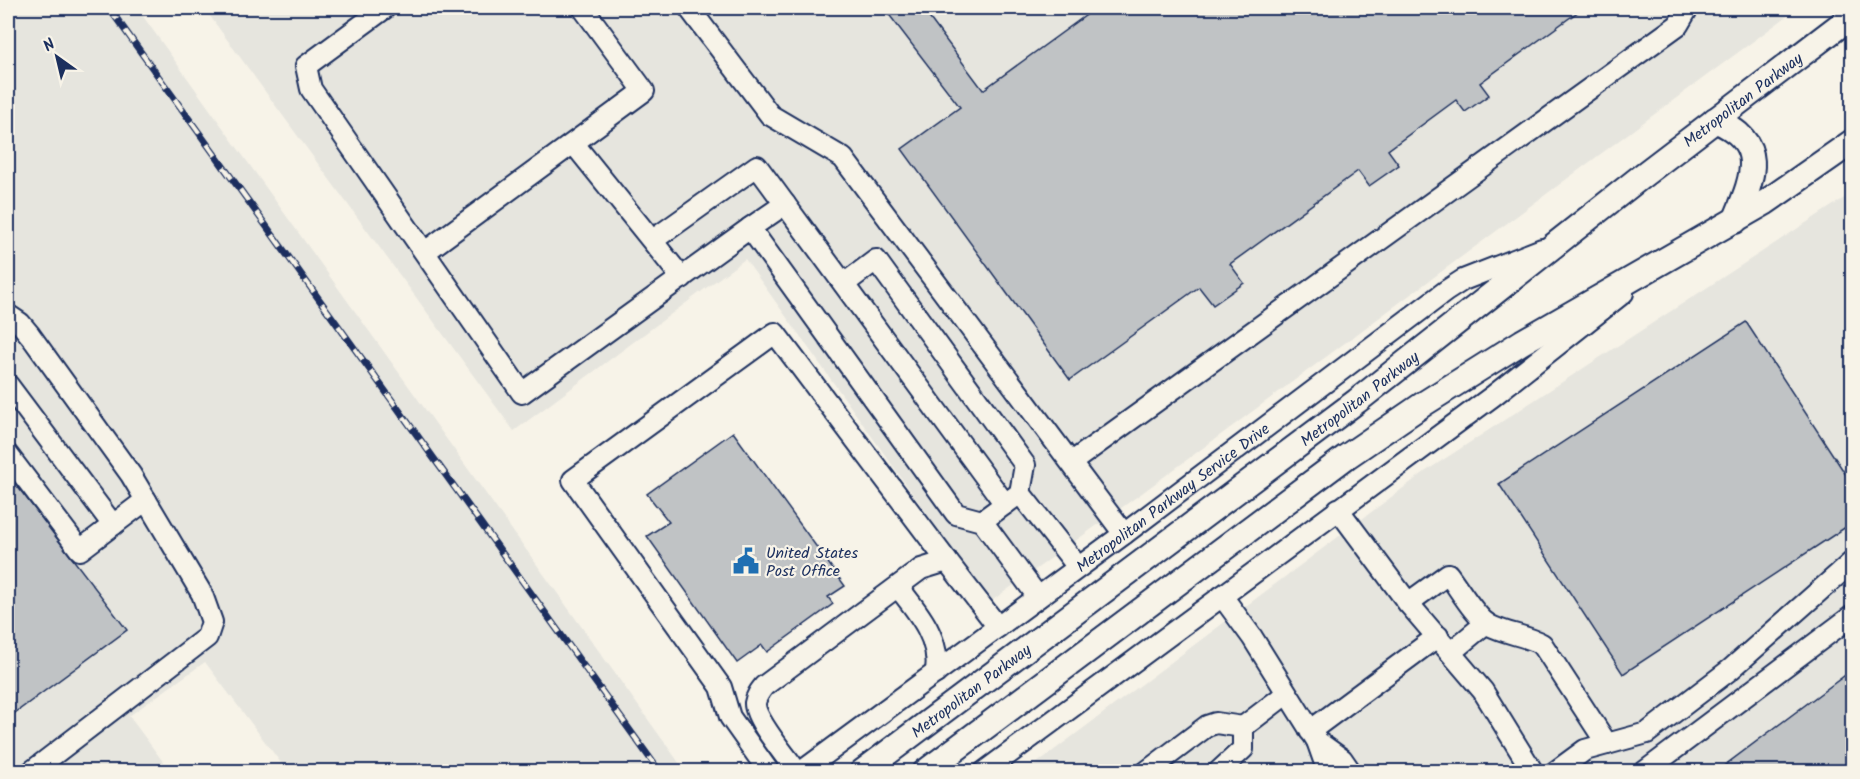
<svg xmlns="http://www.w3.org/2000/svg" width="1860" height="779" font-family="Kalam,sans-serif">
<style>
.built{fill:#e6e5de}
.building{fill:#c0c3c5;stroke:#1b2f5e;stroke-width:1.5}
.lines{fill:none;stroke-linecap:round;stroke-linejoin:round}
.minor-casing{stroke:#1b2f5e;stroke-width:24}
.major-casing{stroke:#1b2f5e;stroke-width:28}
.minor{stroke:#f7f3e8;stroke-width:20}
.major{stroke:#f7f3e8;stroke-width:24}
.rail-casing{stroke:#1b2f5e;stroke-width:7}
.rail{stroke:#f7f3e8;stroke-width:4.5;stroke-dasharray:14;stroke-linecap:butt}
.labels{text-anchor:middle;stroke-width:4.5;stroke-linejoin:round;paint-order:stroke}
.street-label{font-size:16px;fill:#1b2f5e;stroke:#f7f3e8}
.poi-label{font-size:16px;fill:#1b2f5e;stroke:#f7f3e8;text-anchor:start}
</style>
<rect width="100%" height="100%" fill="#f7f3e8"/>
<filter id="ink" filterUnits="userSpaceOnUse"><feTurbulence type="fractalNoise" baseFrequency=".0167" numOctaves="2"/><feDisplacementMap in="SourceGraphic" scale="12" xChannelSelector="R" yChannelSelector="G"/><feConvolveMatrix kernelMatrix="1 2 1 2 8 2 1 2 1" color-interpolation-filters="sRGB"/></filter>
<g filter="url(#ink)">
<!-- built -->
<g class="built">
<path d="M8,8H137L685,771H287L205,662L129,716L170,771H8Z"/>
<path d="M204,8H1798L1142,493L990,602L745,259L514,431Z"/>
<path d="M1852,193V771L1025,772L1426,471Z"/>
</g>
<!-- building -->
<g class="building">
<path d="M884,8H922L983,90L1096,8H1583L1480,83L1489,95L1465,112L1456,100L1388,150L1399,165L1369,186L1358,171L1230,264L1244,283L1213,305L1199,287L1070,380L902,149L960,107Z"/>
<path d="M1746,322L1852,484V523L1623,674L1499,484Z"/>
<path d="M733,432L845,586L828,597L833,604L767,652L762,645L737,663L647,536L669,522L647,494Z"/>
<path d="M8,474L127,630L8,718Z"/>
<path d="M1852,670V771H1717Z"/>
</g>
<g class="lines">
<!-- minor casing -->
<g class="minor-casing">
<g id="minor">
<path d="M385,8L306,66L311,89L522,393L750,228L956,514L982,521"/>
<path d="M689,8L770,115L843,158L1124,534"/>
<path d="M574,144L682,278"/>
<path d="M750,228L785,204"/>
<path d="M653,240L757,166L1005,504"/>
<path d="M425,252L644,91L583,8"/>
<path d="M844,284L876,260L1025,465L1020,493"/>
<path d="M8,315L20,323L30,335L131,475L202,594L212,622L207,637L31,772"/>
<path d="M8,385L113,525"/>
<path d="M8,455L80,550L146,500"/>
<path d="M1072,462L1678,25L1688,8"/>
<path d="M1338,509L1408,603L1483,691L1533,772"/>
<path d="M898,587C918,612 941,639 936,673"/>
<path d="M1222,596L1252,637L1317,741L1328,772"/>
<path d="M1038,597L982,521L1020,493L1078,567"/>
<path d="M1408,603L1448,574C1458,587 1476,618 1489,625C1506,634 1525,635 1542,644L1607,744"/>
<path d="M1451,652L1486,623"/>
<path d="M1243,727L1286,694"/>
<path d="M1310,731L1438,636"/>
<path d="M1317,741L1342,759L1351,772"/>
<path d="M769,772L730,717L721,687L573,480L775,333L947,561"/>
<path d="M797,772C787,757 754,719 755,703C756,696 760,691 764,686L921,569L947,561L998,627"/>
<path id="s1" d="M801,772L1124,534L1446,291L1463,280L1542,249"/>
<path d="M984,772L1493,396L1623,293"/>
<path d="M1146,772L1207,726L1216,723L1243,727"/>
<path d="M1218,772L1243,749V727"/>
<path d="M1555,772L1585,750L1647,733L1731,669L1852,562"/>
<path d="M1644,772L1852,616"/>
</g>
</g>
<!-- major casing -->
<g class="major-casing">
<g id="major">
<path d="M1715,120C1769,143 1753,177 1735,221"/>
<path id="s2" d="M862,772L1357,401L1642,176L1852,16"/>
<path d="M925,772L1346,457L1425,403L1522,342L1766,202L1852,142"/>
</g>
</g>
<!-- minor -->
<use href="#minor" class="minor"/>
<!-- major -->
<use href="#major" class="major"/>
<!-- rail casing -->
<g class="rail-casing">
<path id="rail" d="M109,8L660,772"/>
</g>
<!-- rail -->
<use href="#rail" class="rail"/>
</g>
</g>
<!-- icons -->
<defs>
<g id="civic-bare" transform="scale(2.07)"><path d="M-.6-6.5H3V-4.5H.6V-3L4-1V1h2V6H-6V1h2V-1L-.6-3ZM-1.2 2.5V6h2.4V2.5Z" fill="#1f6fb2" stroke="#f7f3e8" stroke-width="2.5" paint-order="stroke"/></g>
</defs>
<g fill-rule="evenodd">
<use href="#civic-bare" x="746" y="561"/>
</g>
<g class="labels">
<!-- street labels -->
<g class="street-label">
<text dy="6" stroke="none"><textPath href="#s2" startOffset="1108">Metropolitan Parkway</textPath></text>
<text dy="6" stroke="none"><textPath href="#s2" startOffset="622">Metropolitan Parkway</textPath></text>
<text dy="6" stroke="none"><textPath href="#s1" startOffset="462">Metropolitan Parkway Service Drive</textPath></text>
<text dy="6" stroke="none"><textPath href="#s2" startOffset="136">Metropolitan Parkway</textPath></text>
</g>
<!-- poi labels -->
<g class="poi-label">
<text x="766" y="558">United States<tspan x="766" dy="18">Post Office</tspan></text>
</g>
</g>
<!-- margin -->
<rect width="1860" height="779" fill="none" stroke="#f7f3e8" stroke-width="30"/>
<rect x="15" y="15" width="1830" height="749" fill="none" stroke="#1b2f5e" stroke-width="2" filter="url(#ink)"/>
<!-- north arrow -->
<g transform="translate(57 57) rotate(326)" stroke="#f7f3e8" stroke-width="4.5" paint-order="stroke">
<path d="M0-4.5L10 22L0 15L-10 22Z" fill="#1b2f5e"/>
<text y="-9" font-size="16" font-weight="bold" text-anchor="middle" fill="#1b2f5e">N</text>
</g>
</svg>
